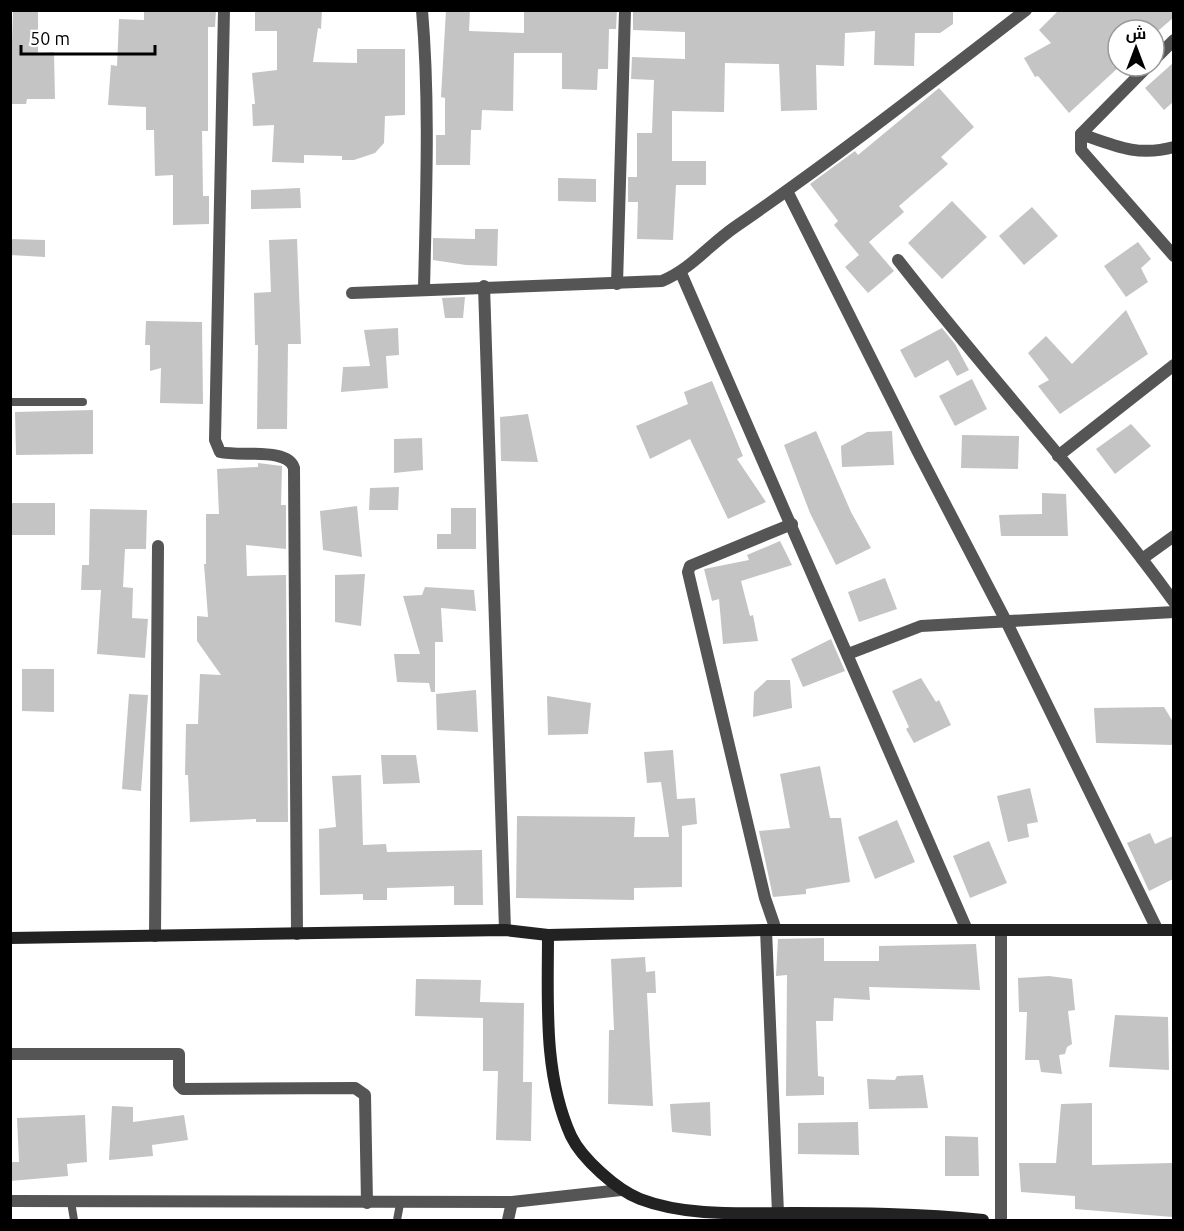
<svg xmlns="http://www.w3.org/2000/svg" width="1184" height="1231" font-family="Ubuntu,Cairo,sans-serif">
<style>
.building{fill:#c4c4c4}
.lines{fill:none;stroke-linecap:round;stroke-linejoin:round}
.lane{stroke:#555;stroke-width:8}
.street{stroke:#555;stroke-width:12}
.secondary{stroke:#222;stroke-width:12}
</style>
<rect width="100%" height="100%" fill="#fff"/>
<!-- building -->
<g class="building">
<path d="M13,10H38V53L54,52L55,99H27L26,104H10Z"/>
<path d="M144,10H216L215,27H208V131H202L203,196H209V224L173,225V175L155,176L154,130H146V107L108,105L111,65L117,66L119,19L144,20Z"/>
<path d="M255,10H322L321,29L318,28L313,62L357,63V49H405V115L385,116L384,143L375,153L354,160H342V156L304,155V163L272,162L274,125L253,126L252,104H255L252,73L277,70V31H255Z"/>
<path d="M446,10H470L469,31L524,33V10H617L616,29H609L608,69H598L597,90L562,89V53H514L513,111L482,110L481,130H471L470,165H436V135H445V98L441,97Z"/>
<path d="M633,10H953V24L940,33H915L914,66L874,65L875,31L845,33L844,66L816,65L817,110L781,111L779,64L725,63L724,112L672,111V161H706V185H676L673,240L637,239L638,202H628V177H637V133H652L654,80L631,79L632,57L685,59V32L633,30Z"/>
<path d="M1059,10H1173V18L1159,30H1118V62L1112,66H1120L1069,113L1038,76L1035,77L1024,58L1051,43L1039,30Z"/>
<path d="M1173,63V102L1164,110L1145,88Z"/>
<path d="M939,88L974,127L941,157L948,164L899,206L904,212L869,242L894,271L868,293L845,267L859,255L834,225L838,221L810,184L855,151L858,155Z"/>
<path d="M558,178L596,179V202L558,201Z"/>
<path d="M300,188L301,208L251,209V190Z"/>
<path d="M952,201L987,237L942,279L908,243Z"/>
<path d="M1032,207L1058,236L1024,265L999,236Z"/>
<path d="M475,229H498L497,266L466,265L433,260V238L475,239Z"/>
<path d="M10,239L45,240V257L10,255Z"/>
<path d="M297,239L301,344H288L287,429H257L258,345H255L254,293L271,292L269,240Z"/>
<path d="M1138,242L1151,259L1141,268L1148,282L1126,297L1104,266Z"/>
<path d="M465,297L463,318H445L442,298Z"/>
<path d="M1126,310L1148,354L1060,414L1038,386L1049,380L1028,353L1046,336L1072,364Z"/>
<path d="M146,321L202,322L203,404L160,403L161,368L150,371V345H145Z"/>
<path d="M398,328L399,355L386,356L388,388L341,392L343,367L370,366L364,330Z"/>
<path d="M942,328L955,344L969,370L957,376L948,360L915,378L900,350Z"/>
<path d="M972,379L987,409L955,426L939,396Z"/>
<path d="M712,381L743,456L737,459L766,502L728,519L690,439L650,459L636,426L688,404L684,392Z"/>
<path d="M93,410V454L16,455L15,412Z"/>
<path d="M528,414L538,462L501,461L500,417Z"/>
<path d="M1131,424L1151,446L1115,474L1096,449Z"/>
<path d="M816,431L851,512L871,548L836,565L810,513L784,445Z"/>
<path d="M892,431L894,465L842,467L841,446L867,432Z"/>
<path d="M962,435L1019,436L1018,469L961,468Z"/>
<path d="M422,438L423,470L394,473V439Z"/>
<path d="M258,463L282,466L281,505H286V549L246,545L247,576L286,575L288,822H256V819L190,822L188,775H185L186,724H198L200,674L221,675L197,641V616L208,617L204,564H206V514H219L217,469L258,467Z"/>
<path d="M399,487L398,510H369L370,488Z"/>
<path d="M1042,493L1066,494L1068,536H1001L999,515L1042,514Z"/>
<rect x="10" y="503" width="45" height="32"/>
<path d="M357,506L362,557L323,550L320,511Z"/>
<path d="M451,508H476V549H437V534H451Z"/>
<path d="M90,509L147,510L146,549H125L123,587L133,588L132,618L148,619L145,658L97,654L101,590H81L82,565H89Z"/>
<path d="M780,541L792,565L741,581L750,616L753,615L758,641L723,644L719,599L712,601L704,569L749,560L747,555Z"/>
<path d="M365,574L361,626L335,622V575Z"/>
<path d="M885,578L897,609L859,622L848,592Z"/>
<path d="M425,587L474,590L476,611L441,608L443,642H435V692H431L429,683L397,682L394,654H420L403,596L422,595Z"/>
<path d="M831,639L845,671L803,687L791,659Z"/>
<path d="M22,669H54V712L22,711Z"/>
<path d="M921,678L936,702L939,700L951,725L914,743L906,729L909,727L892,691Z"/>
<path d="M767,680H790L792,708L753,717L754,692Z"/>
<path d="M476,690L478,732L437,730L436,694Z"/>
<path d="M129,694L148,695L141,791L122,789Z"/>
<path d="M547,696L591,703L588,734L548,735Z"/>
<path d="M1164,707L1173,722V745L1096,743L1094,708Z"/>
<path d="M673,750L677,799L695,798L697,824L682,826V887L634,888V900L516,898L517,816L635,817L634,837H669L661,782L647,783L644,752Z"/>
<path d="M381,755H416L420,783L383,784Z"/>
<path d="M820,766L830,818H841L850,882L806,889V894L773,897L759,831L790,828L780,774Z"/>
<path d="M361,775L363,845L386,844L387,852L482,850L483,905H454V886L387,888V900H363V894L320,895L319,829L336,827L332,776Z"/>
<path d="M1030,788L1038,822L1027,824L1029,837L1008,842L997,796Z"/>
<path d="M897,820L915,862L875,879L858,837Z"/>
<path d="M1150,833L1155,844L1173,836V879L1149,891L1127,843Z"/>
<path d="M989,841L1007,883L970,898L953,856Z"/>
<path d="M824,938V961H879V946L976,944L980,990L869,987L870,1000L834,998L833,1021H816L818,1076L824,1077V1095L786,1096L787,975L776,976L778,939Z"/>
<path d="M645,957L646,972L655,971L656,993H647L653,1106L608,1104L609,1030H614L611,959Z"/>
<path d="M1049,976L1072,979L1075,1010L1068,1011L1072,1044L1067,1047L1065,1054L1059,1055L1062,1074L1041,1072L1039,1060H1025L1027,1012H1019L1018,978Z"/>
<path d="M416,979L481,980L480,1002L524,1003L523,1082H532L531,1141L496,1140L498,1071H483V1018L415,1016Z"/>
<path d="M1115,1015L1168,1017L1169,1070L1109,1067Z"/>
<path d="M923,1075L928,1108L869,1109L867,1079L895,1080L897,1076Z"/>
<path d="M710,1102L711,1136L672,1132L670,1104Z"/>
<path d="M1092,1103V1165L1172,1163L1173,1217L1075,1209V1196L1021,1192L1019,1163H1056L1061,1104Z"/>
<path d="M112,1106L133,1107V1122L184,1115L188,1140L152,1145L153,1156L109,1160Z"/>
<path d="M85,1115L87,1162L67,1164L68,1176L10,1181V1162H19L17,1118Z"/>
<path d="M858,1122L859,1155L798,1154V1123Z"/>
<path d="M945,1136L978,1137L979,1176H945Z"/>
</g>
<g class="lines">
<!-- lane -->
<g class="lane">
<path d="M10,402H83"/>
<path d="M71,1202L74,1220"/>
<path d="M397,1220L400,1204"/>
</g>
<!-- street -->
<g class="street">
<path d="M224,10L215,440L220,452C240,457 288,447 294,468L297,934"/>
<path d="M422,10C430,104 426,196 424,289"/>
<path d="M1154,60L1174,40"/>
<path d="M1148,66L1081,134C1115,146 1138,157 1174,147"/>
<path d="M1081,134V150L1174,256"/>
<path d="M787,191L918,452L1006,621L1157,929"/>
<path d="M898,260C988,376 1088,483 1174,602"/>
<path d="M681,273L967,930"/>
<path d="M617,284L625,10"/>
<path d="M484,286L505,930"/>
<path d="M352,293L662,281C691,269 709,245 735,227C834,159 930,84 1026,10"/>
<path d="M1058,456L1174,365"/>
<path d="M1142,559L1174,536"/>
<path d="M848,654L921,626L1174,612"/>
<path d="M766,930L778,1213"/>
<path d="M776,930L765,898L688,572L690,566L792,524"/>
<path d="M155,936L158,546"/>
<path d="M10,1054H179V1085L183,1089L355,1088L365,1095L367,1203"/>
<path d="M10,1201L512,1202L621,1190"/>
<path d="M508,1220L512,1202"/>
<path d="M1001,1220V930"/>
</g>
<!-- secondary -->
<g class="secondary">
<path d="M548,935C548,1002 543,1074 571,1136C582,1159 617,1190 640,1199C687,1217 744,1213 793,1213C857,1213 920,1213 983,1220"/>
<path d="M10,938L505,930L548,935L766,930H1174"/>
</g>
</g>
<!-- border -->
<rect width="1184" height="1231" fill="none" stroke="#000000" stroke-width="24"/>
<!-- north arrow -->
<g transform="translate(1136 48)"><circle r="28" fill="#ffffff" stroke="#999999" stroke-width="1.5"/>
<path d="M0-4.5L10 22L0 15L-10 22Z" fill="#000000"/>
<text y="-9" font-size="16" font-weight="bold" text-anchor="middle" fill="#000000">ش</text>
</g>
<!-- scale -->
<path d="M21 45v9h134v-9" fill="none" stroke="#000000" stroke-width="3"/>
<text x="30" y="45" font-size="18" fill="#000000" stroke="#ffffff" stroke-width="4.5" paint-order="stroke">50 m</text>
</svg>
